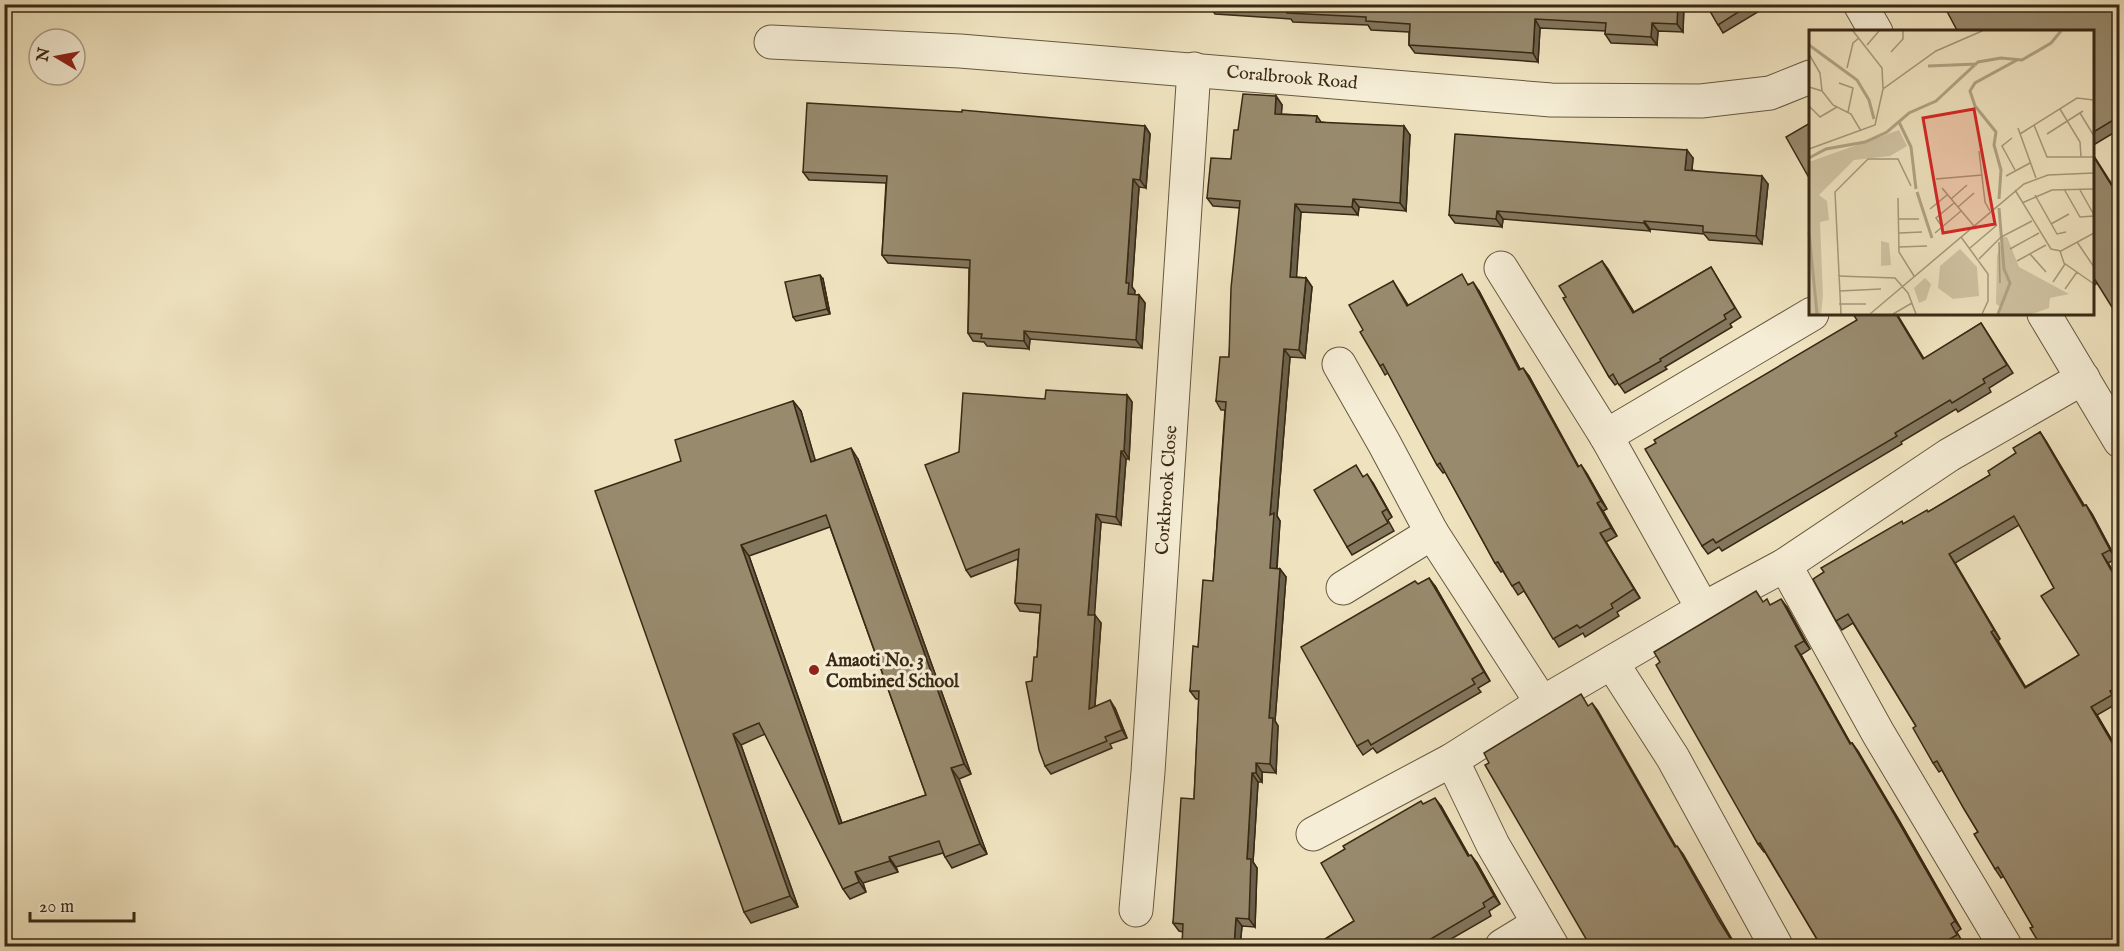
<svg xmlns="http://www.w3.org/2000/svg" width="2124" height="951" font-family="'IM FELL English',serif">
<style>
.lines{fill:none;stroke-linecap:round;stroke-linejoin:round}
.minor-casing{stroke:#66583f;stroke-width:35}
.tertiary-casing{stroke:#66583f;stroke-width:35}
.minor{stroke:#f5edd5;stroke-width:33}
.tertiary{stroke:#f5edd5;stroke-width:33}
.wall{fill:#83775e;stroke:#392914;stroke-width:1.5;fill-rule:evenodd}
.shaded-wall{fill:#6a614c;stroke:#392914;stroke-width:1.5}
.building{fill:#988a6d;stroke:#392914;stroke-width:1.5;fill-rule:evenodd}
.poi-dot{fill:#8f2418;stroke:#f5edd5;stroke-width:2}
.labels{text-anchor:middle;stroke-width:6;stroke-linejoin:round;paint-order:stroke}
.street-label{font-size:18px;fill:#392914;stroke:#f5edd5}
.poi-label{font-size:18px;font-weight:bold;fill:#392914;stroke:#f5edd5;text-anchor:start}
.inset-river{fill:none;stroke:#b1a485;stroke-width:3}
.inset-road{fill:none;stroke:#a6997b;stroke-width:1.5}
.view{fill:#d62828;fill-opacity:0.15;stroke:#d62828;stroke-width:3}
.inset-edge{fill:none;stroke:#392914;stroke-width:3}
</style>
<rect width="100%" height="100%" fill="#efe3bf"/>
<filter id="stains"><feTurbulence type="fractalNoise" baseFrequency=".00333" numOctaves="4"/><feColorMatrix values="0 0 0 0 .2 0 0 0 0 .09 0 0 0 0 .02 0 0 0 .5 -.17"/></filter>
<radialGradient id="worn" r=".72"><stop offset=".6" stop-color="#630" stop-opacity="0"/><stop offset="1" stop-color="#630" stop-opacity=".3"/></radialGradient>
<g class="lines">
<!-- minor casing -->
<g class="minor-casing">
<g id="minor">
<path d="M771,42L960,51L1551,100L1701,101L1770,93L1810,77"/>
<path d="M1501,268L1606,436L1703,609"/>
<path d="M1339,364L1384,443L1432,533L1542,703"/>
<path d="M1606,436L1812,314"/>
<path d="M1785,565L1878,733L2005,946"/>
<path d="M1343,588L1432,533"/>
<path d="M1612,663L1673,758L1776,946"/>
<path d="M1452,760L1493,845L1552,946"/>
<path d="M1313,834L1452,760L1542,703L1703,609L1785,565L1949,455L2083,378"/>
<path d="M1136,910L1148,772L1194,69"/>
<path d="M1502,946L1538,924"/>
</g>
</g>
<!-- tertiary casing -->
<g class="tertiary-casing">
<g id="tertiary">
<path d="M1860,4L1876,32"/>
<path d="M2044,314L2120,441"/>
</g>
</g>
<!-- minor -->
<use href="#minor" class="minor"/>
<!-- tertiary -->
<use href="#tertiary" class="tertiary"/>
</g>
<!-- wall -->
<g class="wall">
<path d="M1684,4L1683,32L1658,31L1657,45L1611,43L1605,34L1606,31L1540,28L1538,62L1415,53L1409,45V32L1371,30L1368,25L1293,22L1291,19L1215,14L1209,5Z"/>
<path d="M1706,4H1771L1723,33Z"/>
<path d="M2120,4V129L2092,146V32Z"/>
<path d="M1276,96L1282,105L1281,114L1317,116L1321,122L1410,135L1406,211L1359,207L1358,215L1301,212L1296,277L1306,278L1312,287L1305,358L1290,357L1277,516L1280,521L1277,569H1280L1286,577L1275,721L1278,726L1276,773L1262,772V782H1258L1253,862L1257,868L1255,927L1242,926L1240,946H1182L1183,932L1179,931L1173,923L1194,799L1199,699H1196L1190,691L1198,647L1213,581L1225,410H1221L1216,401L1229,357L1240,208L1213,206L1207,198L1231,159L1238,130Z"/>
<path d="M1145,126L1150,134L1146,188L1139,187L1132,287L1135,291L1134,295H1139L1145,303L1142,348L1030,339L1029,349L987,346L984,342L973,341L968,333L969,268L888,263L882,255L886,183L809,180L803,172Z"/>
<path d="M2092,153L2118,194L2097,283L2092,287Z"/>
<path d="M1693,158L1692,170L1768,184L1762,244L1709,240L1704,234L1650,229V231L1503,219L1502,227L1455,223L1449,215Z"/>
<path d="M1602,261L1634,312L1711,267L1741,317L1730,324L1732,327L1665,367L1667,369L1625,393L1618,383L1615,385L1609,377L1566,297Z"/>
<path d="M823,279L830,314L796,321L793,317Z"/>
<path d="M1393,281L1408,305L1469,284L1479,291L1520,369L1529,376L1579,467L1581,465L1587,474L1607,509L1603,511L1617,536L1606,542L1640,598L1617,612L1619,616L1585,637L1583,633L1559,647L1524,591L1518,595L1503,571L1501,572L1495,563L1445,472L1443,473L1437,465L1388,373L1385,375L1380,366L1363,330Z"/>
<path d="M1981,323L2013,373L1989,388L1991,392L1958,412L1956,409L1901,442L1902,444L1722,551L1719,547L1708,554L1702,546L1924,359Z"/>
<path d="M1127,395L1132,402L1129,459H1126L1121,525L1101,522L1094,615L1101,623L1095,706L1115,708L1127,738L1110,744L1112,748L1051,774L1045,766L1032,681L1037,657L1040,613L1020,611L1015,603L1018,559L971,577L966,570L959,452L1045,399Z"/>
<path d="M793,401L801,411L815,461L858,459L971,774L959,779L987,854L952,868L945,857L943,853L896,867L898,872L863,883L866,892L850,899L843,889L765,734L741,745L798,907L751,923L744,912L681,461ZM830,527L926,795L842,823L749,556Z"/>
<path d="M2040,432L2084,506L2086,505L2092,514L2116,559L2108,563L2120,583V699L2116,700L2118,703L2097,715L2120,754V946L2033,927L2004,876L2001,878L1995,869L1978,832L1942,770L1939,772L1933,763L1916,726L1853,623L1842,630L1836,621L1904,524L1928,512L1990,475ZM2019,525L2054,588L2079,655L2025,687L1998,641L2000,639L1955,563Z"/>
<path d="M1363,476L1373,483L1392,517L1388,520L1394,531L1352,555L1347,547Z"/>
<path d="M1418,584L1435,586L1490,681L1478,688L1481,692L1377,753L1373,748L1363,755L1357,746Z"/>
<path d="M1763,602L1770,605L1787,607L1810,649L1801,655L1851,744L1852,743L1858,751L1900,822L1961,929L1957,932L1963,943L1957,946H1821L1765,852H1764L1758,844L1660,662Z"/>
<path d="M1423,804L1441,806L1469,856L1477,863L1500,904L1489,911L1491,916L1439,946H1314L1354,921Z"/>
</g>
<!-- shaded-wall -->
<g class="shaded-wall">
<path d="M1678,4H1684L1683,32L1677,24Z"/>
<path d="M1535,19L1540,28L1538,62L1533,53Z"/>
<path d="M1652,23L1658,31L1657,45L1651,37Z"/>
<path d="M1276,96L1282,105L1281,122L1275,114Z"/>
<path d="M1145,126L1150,134L1146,188L1140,180Z"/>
<path d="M1404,126L1410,135L1406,211L1400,203Z"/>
<path d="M1687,150L1693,158L1691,178L1685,170Z"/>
<path d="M1762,176L1768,184L1762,244L1756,236Z"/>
<path d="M1133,179L1139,187L1132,287L1135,291L1134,302L1128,294L1126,283Z"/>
<path d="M1353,199L1359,207L1358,215L1352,207Z"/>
<path d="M1295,204L1301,212L1296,285L1290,277Z"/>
<path d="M1497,211L1503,219L1502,227L1496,219Z"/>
<path d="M1644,221L1650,229V231L1644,223Z"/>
<path d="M1602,261L1608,269L1639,321L1633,313Z"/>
<path d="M820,275L823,279L830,314L827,309Z"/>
<path d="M1306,278L1312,287L1305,358L1299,350Z"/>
<path d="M1473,282L1479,291L1525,378L1519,370Z"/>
<path d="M1139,295L1145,303L1142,348L1136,340Z"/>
<path d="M1896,314H1897L1929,367L1923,359Z"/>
<path d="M1024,331L1030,339L1029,349L1024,341Z"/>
<path d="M1284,349L1290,357L1277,516L1280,521L1276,576L1270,568V515Z"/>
<path d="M1523,368L1529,376L1583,475L1578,467Z"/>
<path d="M1127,395L1132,402L1129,459L1124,451Z"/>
<path d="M793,401L801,411L819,473L811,462Z"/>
<path d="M2040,432L2046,441L2090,515L2083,506Z"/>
<path d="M851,448L858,459L971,774L964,764Z"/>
<path d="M1121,451L1126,459L1121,525L1116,517Z"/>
<path d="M1581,465L1587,474L1607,509L1601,501Z"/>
<path d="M1367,474L1373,483L1392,517L1387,509Z"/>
<path d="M1597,503L1603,511L1617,536L1611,528Z"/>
<path d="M2086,505L2092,514L2116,559L2110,550Z"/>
<path d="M1096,514L1101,522L1094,623L1088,615Z"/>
<path d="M1600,533L1606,542L1640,598L1634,589Z"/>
<path d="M741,545L749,556L846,835L839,824Z"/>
<path d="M1949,554L1955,563L2000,639L1994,630Z"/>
<path d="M2102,554L2108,563L2120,583V586Z"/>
<path d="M1280,569L1286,577L1275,721L1278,726L1276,773L1270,764L1269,718Z"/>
<path d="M1429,578L1435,586L1490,681L1484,672Z"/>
<path d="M1781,599L1787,607L1810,649L1804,641Z"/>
<path d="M1095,615L1101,623L1094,716L1089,709Z"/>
<path d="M1991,632L1998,641L2031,696L2025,688Z"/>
<path d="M1795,646L1801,655L1856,753L1850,744Z"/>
<path d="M1110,700L1115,708L1127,738L1122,730Z"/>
<path d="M1592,703L1598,711L1681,855L1675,847Z"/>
<path d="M2091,707L2097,715L2120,754V756Z"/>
<path d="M733,734L741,745L798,907L790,896Z"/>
<path d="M1852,743L1900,822L1961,929L1955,921Z"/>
<path d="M1256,763L1262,772V782L1256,773Z"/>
<path d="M951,768L959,779L987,854L980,844Z"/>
<path d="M1252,773L1258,782L1253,862L1257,868L1255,927L1249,919L1247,859Z"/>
<path d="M1435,798L1441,806L1474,864L1468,856Z"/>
<path d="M1677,846L1683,854L1736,946L1718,919Z"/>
<path d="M1471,855L1477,863L1500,904L1494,896Z"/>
<path d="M889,857L896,867L898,872L890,861Z"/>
<path d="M855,872L863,883L866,892L859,882Z"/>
<path d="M1236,918L1242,926L1240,946H1234Z"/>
</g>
<!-- building -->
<g class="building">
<path d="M1209,4H1678L1677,24L1652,23L1651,37L1605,34L1606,23L1535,19L1533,53L1409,45L1410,24L1366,21V17L1287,13V11L1209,5Z"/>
<path d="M1706,4H1751L1718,25Z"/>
<path d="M1943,4H2120V116L2092,133V32H1958Z"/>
<path d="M1243,94L1276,96L1275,114L1317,116L1316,122L1404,126L1400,203L1353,199L1352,207L1295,204L1290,277L1306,278L1299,350L1284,349L1270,515L1274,513L1270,568L1280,569L1269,718H1273L1270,764L1256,763V773H1252L1247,859H1251L1249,919L1236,918L1234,946H1182L1183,924L1173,923L1181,798L1194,799L1199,691H1190L1193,646L1198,647L1203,580L1213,581L1226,402L1216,401L1220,357H1229L1231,288L1240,201L1207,198L1211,158L1231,159L1234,130H1238Z"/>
<path d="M807,103L962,112V110L1145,126L1140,180L1133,179L1126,283H1129L1128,294L1139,295L1136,340L1024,331V341L981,338L982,334L968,333L970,260L882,255L887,176L803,172Z"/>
<path d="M1810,123V175L1808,176L1786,137Z"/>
<path d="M1455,134L1687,150L1685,170L1762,176L1756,236L1703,232V226L1644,221V223L1497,211L1496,219L1449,215Z"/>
<path d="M2092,154L2117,194L2120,193V320L2092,275Z"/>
<path d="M1602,261L1633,313L1711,267L1735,308L1724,315L1726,319L1660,359L1661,361L1619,385L1613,374L1609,377L1563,298L1566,297L1559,286Z"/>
<path d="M1462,274L1468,285L1473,282L1519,370L1523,368L1578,467L1581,465L1601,501L1597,503L1611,528L1600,533L1634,589L1611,604L1613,608L1580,628L1577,625L1553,639L1519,582L1512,586L1498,562L1495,563L1440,463L1437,465L1383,364L1380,366L1360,332L1363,330L1349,305L1393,281L1407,306Z"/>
<path d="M820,275L827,309L793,317L785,282Z"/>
<path d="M1853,314H1896L1923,359L1981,323L2007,365L1983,379L1985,383L1952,403L1950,400L1895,433L1897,436L1716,543L1713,539L1702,546L1645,449L1656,443L1654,440L1857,320Z"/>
<path d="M1046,390L1127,395L1124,451H1121L1116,517L1096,514L1088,615H1095L1089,709L1110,700L1122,730L1105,737L1107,741L1045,766L1039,750L1026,682L1032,681L1034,657H1037L1041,605L1015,603L1019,549L966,570L925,465L959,452L963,393L1045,399Z"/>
<path d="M793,401L811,462L851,448L964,764L951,768L980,844L945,857L939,841L889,857L890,861L855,872L859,882L843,889L759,723L733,734L790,896L744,912L595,491L681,461L675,440ZM826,515L926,795L839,824L741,545Z"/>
<path d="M2040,432L2083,506L2086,505L2110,550L2102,554L2120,586V687L2110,691L2112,695L2091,707L2120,756V946H2041L2030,928L2033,927L1998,867L1995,869L1974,834L1978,832L1964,809L1937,761L1933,763L1913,728L1916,726L1848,614L1836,621L1813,579L1824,572L1821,568L1902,521L1903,524L1927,510L1928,512L1990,475L1988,471L2016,453L2013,448ZM2014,516L2054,588L2041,596L2079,655L2025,688L1991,632L1994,630L1949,554Z"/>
<path d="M1356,465L1363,477L1367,474L1387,509L1382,512L1388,523L1347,547L1314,490Z"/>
<path d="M1429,578L1484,672L1472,679L1475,684L1371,745L1368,740L1357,746L1301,647L1415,581L1418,584Z"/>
<path d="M1756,591L1763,602L1767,599L1770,605L1781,599L1804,641L1795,646L1850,744L1852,743L1894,814L1955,921L1951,924L1957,935L1937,946H1821L1760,843L1758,844L1656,665L1660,662L1654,652Z"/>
<path d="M1581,694L1588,706L1592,703L1675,847L1677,846L1718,919L1735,946H1593L1591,943L1589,944L1485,765L1489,763L1484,753Z"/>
<path d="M1435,798L1468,856L1471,855L1494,896L1483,903L1485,907L1419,946H1314L1354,921L1321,863L1345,849L1343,846L1421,801L1423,804Z"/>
</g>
<!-- markers -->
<circle class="poi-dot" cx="814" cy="670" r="6"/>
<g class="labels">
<!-- street labels -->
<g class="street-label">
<text transform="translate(1292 77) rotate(5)" y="6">Coralbrook Road</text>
<text transform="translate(1166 490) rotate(-86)" y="6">Corkbrook Close</text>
</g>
<!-- poi labels -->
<g class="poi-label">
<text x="826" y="666">Amaoti No. 3<tspan x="826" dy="21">Combined School</tspan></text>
</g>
</g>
<!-- overview -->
<g transform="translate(1809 30)">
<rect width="285" height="285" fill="#efe3bf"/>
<path d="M90,100L98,116L81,126L45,130L10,165L18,171L20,190L11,192L14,266L12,284H1L0,132ZM194,207H198L210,237L260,264L241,268L240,278L223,284H191L192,277L187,274L188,226ZM72,211L80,213L82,235L72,236ZM151,219L168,237L170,266L144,269L129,258L131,236Z" fill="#d0c3a2"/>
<path d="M116,248L122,254L117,270L110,273L105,258Z" fill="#d0c3a2"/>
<path class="inset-river" d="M0,15L48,50L60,70L65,89M119,36L168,34M90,92L102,117L107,159M0,128L17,119L56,112L78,102L100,83L127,71L169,32L192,28L213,30L242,13L252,1M108,162L123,208M190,169L192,140L185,115L187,102L166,76L161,61L166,53L208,30M0,202L8,284M189,284L201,253L195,239L190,178"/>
<path class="inset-road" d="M44,1L73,38L74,58M58,15L70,1M82,22L94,9V1M0,24L11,43L13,61M38,38L44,13L50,8M30,53L44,58L39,82M0,57L13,61L24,75L42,84L52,101M0,76L11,87L28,77M251,79L271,112L272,127M271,83L285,106M225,95L238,127H285M209,98L227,148M211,104L268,68L285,70M238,104L274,81M203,108L193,116L206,140M0,119L66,95L74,59L127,21L173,1M170,121L176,172L181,181M197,146L221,133M127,149L173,145M133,158L165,196M255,159L271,187L285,186M206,160L242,219L252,221L285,203M271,160L285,185M226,165L248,204L257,202M89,168L90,222L105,246M142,169L158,155M213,173L243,160L285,159M149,177L165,163M121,179L138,165M89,189H110M242,194L260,184M133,197L127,188L145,173M90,203L113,202M126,203L152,181M152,207L179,244V271L173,284M190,212L191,253M268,212L285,237M90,217L118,216M161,218L188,195M201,219L230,203M251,221L255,233L285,254M221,224L237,242M170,229L192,207L223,191M208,231L237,215M29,246L86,248L99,263L107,284M244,252L256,234M256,259L268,242M30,261L72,259M30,274H57M32,284L26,162L59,129H89L102,156M61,284L215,154L239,145L285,143M84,284L103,273"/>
<path class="view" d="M165,79L186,194L134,203L114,88Z"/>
<rect width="285" height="285" class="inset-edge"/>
</g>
<!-- margin -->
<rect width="2124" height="951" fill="none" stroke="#efe3bf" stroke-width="24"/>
<rect x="6" y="6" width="2112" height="939" fill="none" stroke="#392914" stroke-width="3"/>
<rect x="12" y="12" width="2100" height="927" fill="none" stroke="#392914" stroke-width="1.5"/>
<!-- north arrow -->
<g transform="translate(57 57) rotate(280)"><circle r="28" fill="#f5edd5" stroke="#aa9f88" stroke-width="1.5"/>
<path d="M0-4.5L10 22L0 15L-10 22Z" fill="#8f2418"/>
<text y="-9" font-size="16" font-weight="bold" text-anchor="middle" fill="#392914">N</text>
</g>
<!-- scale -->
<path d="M30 912v9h104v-9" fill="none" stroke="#392914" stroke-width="3"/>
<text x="39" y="912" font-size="18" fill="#392914" stroke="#f5edd5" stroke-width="4.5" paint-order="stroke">20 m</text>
<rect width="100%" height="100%" filter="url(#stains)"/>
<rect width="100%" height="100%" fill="url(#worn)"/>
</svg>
